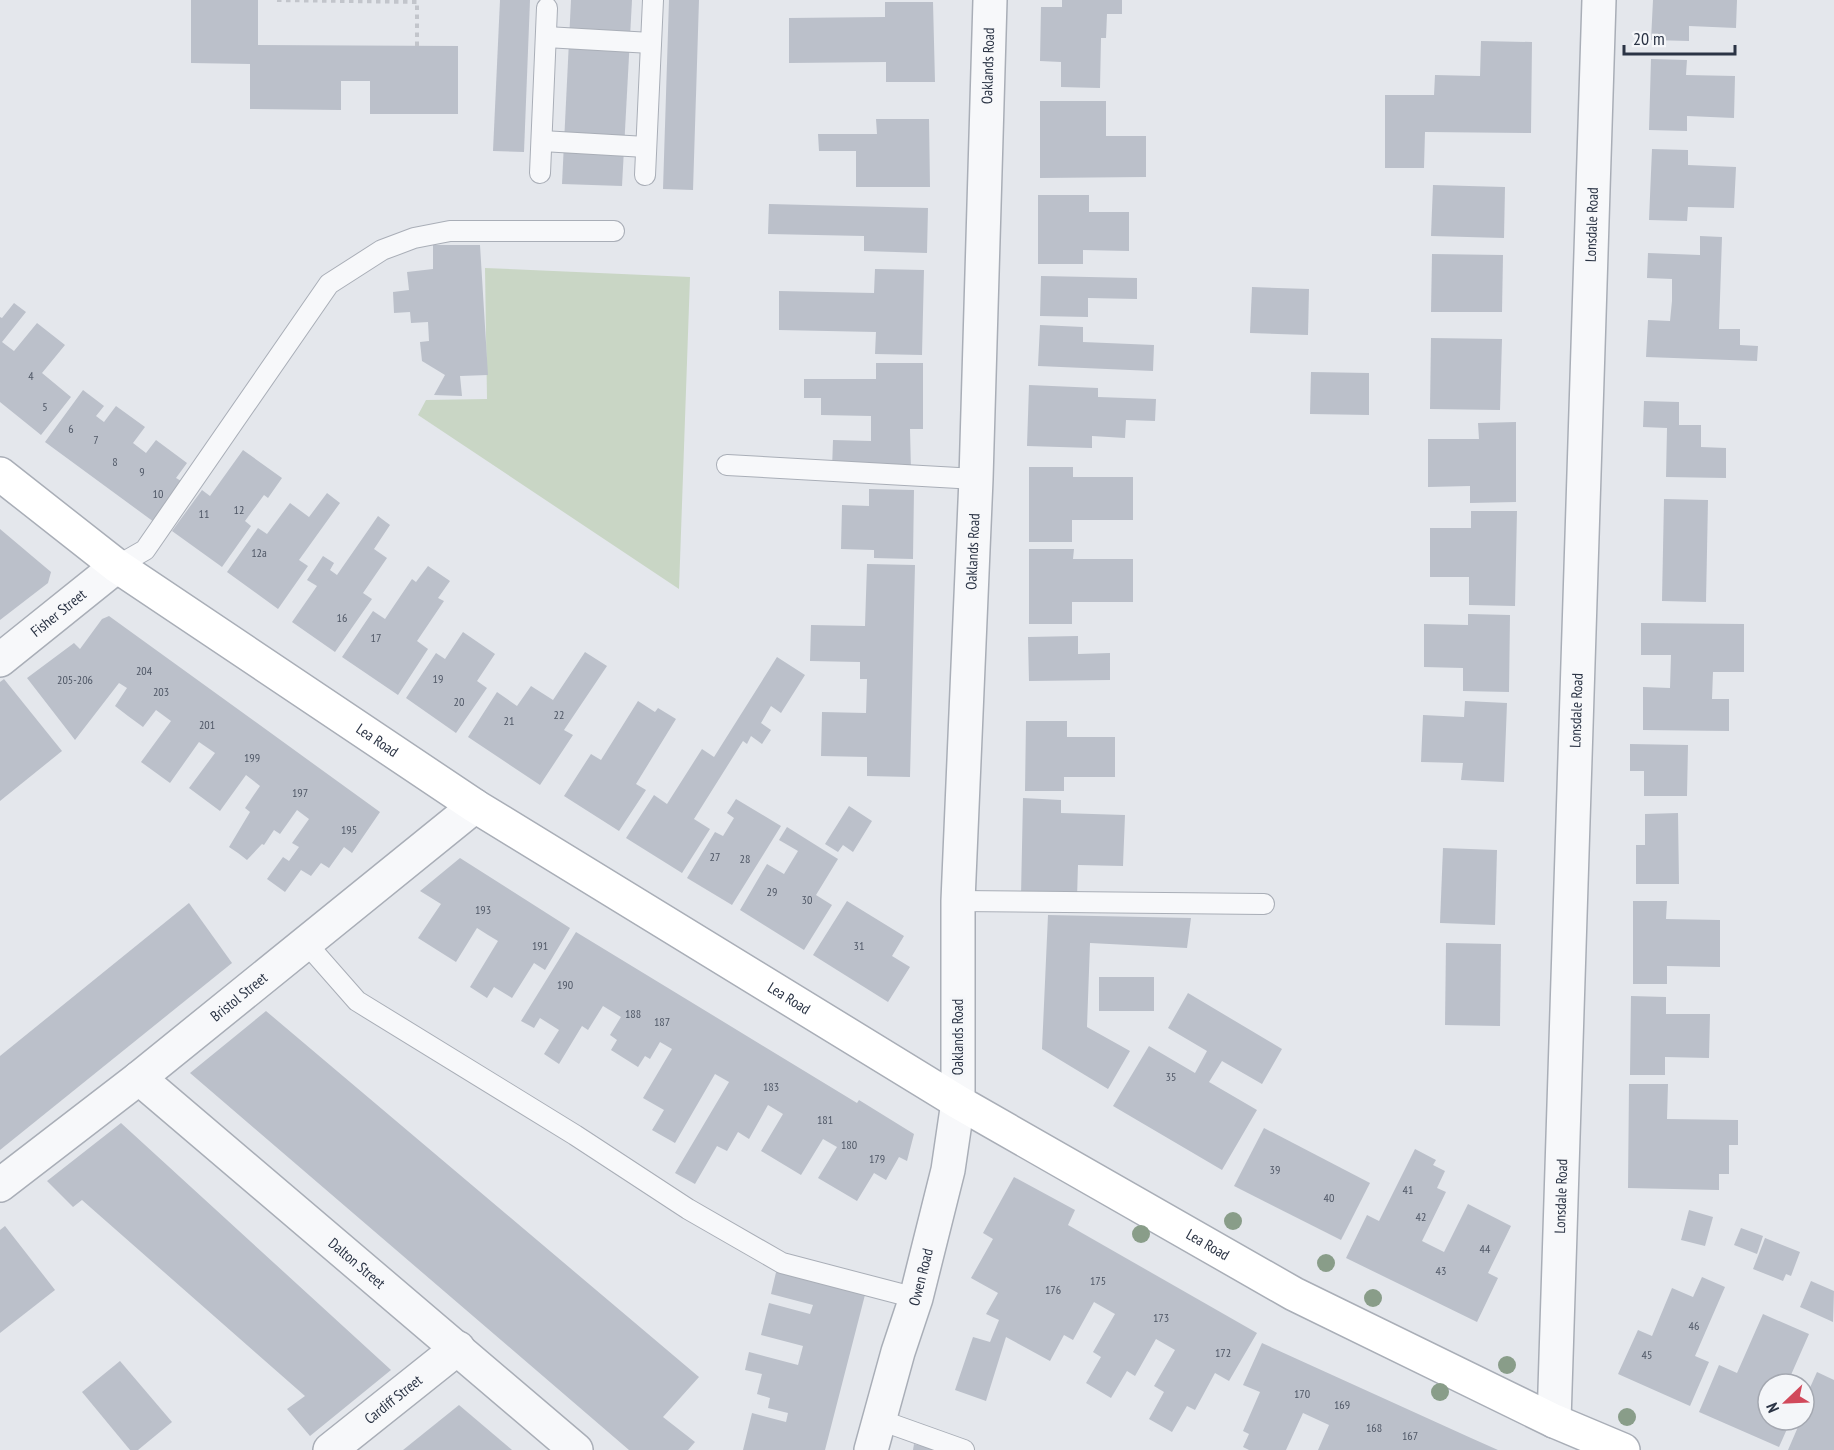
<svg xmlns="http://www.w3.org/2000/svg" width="1834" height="1450" font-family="'PT Sans Narrow',sans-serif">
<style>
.green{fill:#c9d6c5}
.building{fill:#bbc0ca}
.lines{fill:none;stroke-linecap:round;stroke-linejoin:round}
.lane-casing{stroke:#a9aeb7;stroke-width:22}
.street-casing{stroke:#a9aeb7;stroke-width:36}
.secondary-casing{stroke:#a9aeb7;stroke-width:36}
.path{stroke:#c2c5cb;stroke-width:4;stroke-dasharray:4.5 4.5;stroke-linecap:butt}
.lane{stroke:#f7f8fa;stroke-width:20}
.street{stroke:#f7f8fa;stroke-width:33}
.secondary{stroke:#fff;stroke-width:33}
.tree{fill:#899d89}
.labels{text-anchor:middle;stroke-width:6;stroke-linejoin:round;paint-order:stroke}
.number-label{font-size:12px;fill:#4f5766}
.street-label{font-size:15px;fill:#2b3445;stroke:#f4f6f9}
</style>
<rect width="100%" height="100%" fill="#e4e7ec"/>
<!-- green -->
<path class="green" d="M485,268L690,277L679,589L418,415L426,400L487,399Z"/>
<!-- building -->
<g class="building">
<path d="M191,0H258V45L458,46V114H370V81H341V110L250,109V64L191,63Z"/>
<path d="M500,0H530L524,152L493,151Z"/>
<path d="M571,0H632L622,186L562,184Z"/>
<path d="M669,0H699L693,190L663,189Z"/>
<path d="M1062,0H1122V14H1107L1106,38H1101L1100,88L1061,87V62L1040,61L1041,7H1062Z"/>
<path d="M1653,0H1737L1736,28L1689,26V41L1651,40Z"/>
<path d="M885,2H933L935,82H886V62L789,63V18L885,17Z"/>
<path d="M1481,41L1532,42L1531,133L1425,132L1424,168H1385V95H1434L1435,75L1480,76Z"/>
<path d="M1651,59L1687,60L1686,75L1735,76L1734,118L1687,116V131L1649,130Z"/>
<path d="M1040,101H1106V136H1146V177L1040,178Z"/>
<path d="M876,119H929L930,187H856V151H819L818,134H877Z"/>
<path d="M1652,149L1688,150V165L1736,167L1734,208L1688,207L1687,221L1649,220Z"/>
<path d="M1433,185L1505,187L1504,238L1431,236Z"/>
<path d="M1038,195H1089V212H1129V251L1083,250V264H1038Z"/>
<path d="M769,204L928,208L927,253L864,251V236L768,234Z"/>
<path d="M1700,236L1722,237L1719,329H1740V345L1758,346L1757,361L1646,357L1648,320L1670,321L1672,301V279L1647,278L1648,253L1700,255Z"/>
<path d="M433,245H480L488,375L460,376L462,396L434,395L445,375L422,361L420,342L429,341L428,322L411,323L410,312L394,313L393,292L409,290L407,272L433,269Z"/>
<path d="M1432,254L1503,255L1502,312H1431Z"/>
<path d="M875,269L924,270L922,355L875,354L876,332L779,330V291L874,293Z"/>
<path d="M1041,276L1137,278V299L1088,298V317L1040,316Z"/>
<path d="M1252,287L1309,289L1308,335L1250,333Z"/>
<path d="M14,303L26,312L2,342L14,351L37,323L65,345L42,373L71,397L41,435L0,402V317L2,318Z"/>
<path d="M1040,325L1083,327V342L1154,345L1153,371L1038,366Z"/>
<path d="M1431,338L1502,339L1500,410L1430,409Z"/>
<path d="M876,363H923V429H910L911,471L832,469L833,440L871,441V416L821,415V398H804V379H876Z"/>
<path d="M1311,372L1369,373V415L1310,414Z"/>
<path d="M1029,385L1098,388V397L1156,399L1155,421L1126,420L1125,438L1092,436V448L1027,446Z"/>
<path d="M83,390L104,406L96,416L104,422L116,406L145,427L133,443L146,453L156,440L187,463L176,478L183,482L154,522L45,442Z"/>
<path d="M1644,401L1679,402V425H1701V447L1726,448V478L1666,477L1667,428L1643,427Z"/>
<path d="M1516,422V502L1470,503V486L1428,487V439H1479L1478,423Z"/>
<path d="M243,450L282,478L268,498L264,495L245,521L251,526L222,567L172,531L202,490L210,496Z"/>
<path d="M1029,467H1073V477H1133V520H1072V542H1029Z"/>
<path d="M869,489L914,490L913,559L874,558V550L841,549L842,505L869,506Z"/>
<path d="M327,493L340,503L299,560L308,566L278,609L227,572L258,528L267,534L290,503L309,517Z"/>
<path d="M1664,499L1708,500L1706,602L1662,601Z"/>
<path d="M1471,511H1517L1515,606L1469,605V577H1430V528H1471Z"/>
<path d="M378,516L390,525L374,549L387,558L363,593L372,599L335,652L292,622L317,586L307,580L323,556L334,563L330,570L337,575Z"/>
<path d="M0,529L51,572L48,583L0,620Z"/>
<path d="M1029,549H1074L1073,559H1133V602H1072V624H1029Z"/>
<path d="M867,564L915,565L910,777L867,776V757L821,756L822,712L866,713L867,679H860V662L810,661L811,625L865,626Z"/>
<path d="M428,566L450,581L438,598L444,601L417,641L428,649L398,695L342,657L373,611L385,619L412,579L416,582Z"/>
<path d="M1468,614L1510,615L1509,692L1463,691V668L1424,667V624L1468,625Z"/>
<path d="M109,616L380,812L352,853L344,847L329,868L321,863L311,876L301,870L285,892L267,879L283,857L289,861L299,847L292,843L309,819L297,810L280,834L274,830L264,845L262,844L247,860L238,853L229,847L250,812L245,808L260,786L246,775L220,811L189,788L215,753L199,742L170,783L141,762L171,721L156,710L143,727L128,716L115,706L127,688L119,683L75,740L27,678L74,643L80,649L102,619Z"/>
<path d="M1641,623L1744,624V672H1713L1712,699H1729V731L1643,730V687L1670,688L1671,655H1641Z"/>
<path d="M463,632L495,654L477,681L487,688L456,733L406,698L436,653L445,659Z"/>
<path d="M1078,636V654L1110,653V680L1029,681L1028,637Z"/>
<path d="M585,652L607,666L564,730L573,735L540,785L468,737L497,692L517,706L531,686L553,700Z"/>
<path d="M777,657L805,675L781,713L771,706L761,723L771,730L762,744L751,736L747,744L743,741L694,819L710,829L682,873L626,838L654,795L667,804L702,749L714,757Z"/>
<path d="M4,679L62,751L0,801V682Z"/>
<path d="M638,701L655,712L658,708L676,719L636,784L646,790L619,831L564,796L591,754L601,760Z"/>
<path d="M1465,701L1507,703L1504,782L1461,780L1463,763L1421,762L1423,715L1464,717Z"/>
<path d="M1026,721H1067V737H1115V777H1064V791H1025Z"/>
<path d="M1630,744L1688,745L1687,796H1644V771H1630Z"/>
<path d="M1023,798L1061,800V813L1125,815L1123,866L1078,865L1077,898L1021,896Z"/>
<path d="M736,799L781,826L732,905L687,878L715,832L723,836L734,818L727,813Z"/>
<path d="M849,806L872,821L853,852L843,845L838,852L825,844Z"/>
<path d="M1678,813L1679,884H1636V845H1645V814Z"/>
<path d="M787,827L838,859L816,895L832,905L804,950L740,910L767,864L784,874L798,851L779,840Z"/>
<path d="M1443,848L1497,850L1495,925L1440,923Z"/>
<path d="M460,858L570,928L545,970L534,963L512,998L494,987L487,998L470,987L498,941L488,935L477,928L456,962L418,938L441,904L420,891Z"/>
<path d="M847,901L904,936L892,956L910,967L888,1002L813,955Z"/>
<path d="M1633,901H1667L1666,919L1720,920V967L1667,966V984H1633Z"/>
<path d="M189,903L232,963L0,1150V1056Z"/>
<path d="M1048,915L1191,918L1187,948L1090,943L1087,1027L1130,1051L1108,1089L1042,1049Z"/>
<path d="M576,932L857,1103L859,1100L914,1134L907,1161L899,1157L886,1180L874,1173L857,1201L818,1178L837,1147L823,1139L801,1175L761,1151L783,1114L768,1105L749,1139L738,1132L727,1151L717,1146L695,1184L675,1173L729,1082L715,1074L675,1143L652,1130L664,1110L643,1098L672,1049L660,1042L650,1059L645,1056L638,1067L611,1050L617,1040L610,1035L621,1017L603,1006L588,1030L582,1026L559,1064L544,1054L559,1030L540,1018L534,1028L521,1021Z"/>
<path d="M1446,943L1501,944L1500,1026L1445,1025Z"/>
<rect x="1099" y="977" width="55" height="34"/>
<path d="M1188,993L1282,1049L1262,1084L1222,1061L1209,1082L1257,1110L1222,1170L1113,1106L1149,1046L1195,1073L1207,1051L1168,1028Z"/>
<path d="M1631,996L1666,997V1014H1710L1709,1058L1665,1057V1075H1630Z"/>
<path d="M266,1011L699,1377L663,1417L695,1442L688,1450H629L190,1073Z"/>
<path d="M1629,1084H1668L1667,1119L1738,1120V1145H1729V1174H1719V1190L1628,1188Z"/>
<path d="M121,1123L391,1370L310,1436L287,1409L305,1396L82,1200L73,1207L47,1181Z"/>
<path d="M1264,1128L1370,1183L1341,1240L1234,1186Z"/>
<path d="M1415,1149L1436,1160L1433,1165L1445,1171L1437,1188L1446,1192L1422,1241L1444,1252L1468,1204L1511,1226L1488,1273L1498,1278L1477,1322L1346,1258L1367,1215L1379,1221Z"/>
<path d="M1014,1177L1075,1210L1068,1225L1257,1333L1229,1381L1215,1373L1195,1410L1187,1406L1172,1432L1149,1419L1164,1392L1154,1386L1175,1350L1156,1339L1135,1376L1127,1371L1111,1398L1086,1383L1101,1357L1093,1352L1115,1314L1094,1302L1073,1340L1064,1335L1050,1361L1006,1337L986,1401L955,1390L973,1337L990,1342L999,1320L986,1314L998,1293L971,1278L993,1239L983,1233Z"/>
<path d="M1689,1210L1713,1217L1705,1246L1681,1240Z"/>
<path d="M5,1226L55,1290L0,1333V1230Z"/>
<path d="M1741,1228L1763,1236L1757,1254L1734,1245Z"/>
<path d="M1765,1238L1800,1252L1791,1276L1786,1274L1783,1281L1753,1269Z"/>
<path d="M777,1268L866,1291L825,1450H743L752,1413L786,1422L788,1413L768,1408L770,1398L757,1394L762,1374L745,1370L749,1352L798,1365L803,1346L761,1335L769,1303L810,1314L813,1305L771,1294Z"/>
<path d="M1702,1277L1725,1287L1695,1356L1709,1362L1690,1406L1618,1374L1638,1330L1652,1336L1672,1288L1693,1297Z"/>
<path d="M1811,1281L1834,1291L1833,1322L1800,1307Z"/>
<path d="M1763,1314L1809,1334L1787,1384H1768V1420H1791L1779,1447L1699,1412L1719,1365L1737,1373Z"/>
<path d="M1262,1343L1471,1438L1498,1450H1318L1329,1425L1303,1413L1286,1450H1249L1243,1447L1249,1434L1243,1431L1260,1392L1243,1385Z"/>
<path d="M120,1361L172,1422L138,1450H130L82,1392Z"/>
<path d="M1817,1372L1834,1380V1450H1788L1801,1420H1804V1413L1808,1404L1804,1401Z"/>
<path d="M459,1405L512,1450H403Z"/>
<path d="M914,1444L933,1449V1450H913Z"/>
</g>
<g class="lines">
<!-- lane casing -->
<g class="lane-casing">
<g id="lane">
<path d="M546,37L651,43"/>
<path d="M542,141L646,147"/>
<path d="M540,173L547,8"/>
<path d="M645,175L653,0"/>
<path d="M727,465L976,479"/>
<path d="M117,566L145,550L329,284L382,250L414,238L450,231H614"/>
<path d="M958,901L1264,904"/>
<path d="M306,943L357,1001L575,1135L688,1209L782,1263L916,1298"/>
<path d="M880,1420L964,1450"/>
</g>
</g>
<!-- street casing -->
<g class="street-casing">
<g id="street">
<path id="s1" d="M0,660L117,566"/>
<path id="s2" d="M139,1078L576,1450"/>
<path id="s3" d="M0,1185L139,1078L475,806"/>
<path id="s4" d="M1554,1421L1599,0"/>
<path id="s5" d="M330,1450L458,1348"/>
<path id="s6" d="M871,1450L898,1352L916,1298L948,1170L958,1102V901L976,479L990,0"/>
</g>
</g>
<!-- secondary casing -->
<g class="secondary-casing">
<g id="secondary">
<path id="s7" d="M0,474L117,566L475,806L958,1102L1294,1294L1554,1421L1623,1450"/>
</g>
</g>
<!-- path -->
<g class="path">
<path d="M277,0L417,2"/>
<path d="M417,46V2"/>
</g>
<!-- lane -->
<use href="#lane" class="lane"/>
<!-- street -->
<use href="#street" class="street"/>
<!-- secondary -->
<use href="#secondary" class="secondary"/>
</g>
<!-- trees -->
<g class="tree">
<circle cx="1233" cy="1221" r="9"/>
<circle cx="1141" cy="1234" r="9"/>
<circle cx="1326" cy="1263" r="9"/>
<circle cx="1373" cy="1298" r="9"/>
<circle cx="1507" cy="1365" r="9"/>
<circle cx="1440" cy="1392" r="9"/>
<circle cx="1627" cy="1417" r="9"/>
</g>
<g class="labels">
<!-- number labels -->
<g class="number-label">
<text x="31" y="380">4</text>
<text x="45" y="411">5</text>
<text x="71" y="433">6</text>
<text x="96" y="444">7</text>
<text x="115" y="466">8</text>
<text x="142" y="476">9</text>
<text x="158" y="498">10</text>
<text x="239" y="514">12</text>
<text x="204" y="518">11</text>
<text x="259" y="557">12a</text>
<text x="342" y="622">16</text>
<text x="376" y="642">17</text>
<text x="144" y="675">204</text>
<text x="438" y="683">19</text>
<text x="75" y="684">205-206</text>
<text x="161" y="696">203</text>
<text x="459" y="706">20</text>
<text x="559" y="719">22</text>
<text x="509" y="725">21</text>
<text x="207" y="729">201</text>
<text x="252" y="762">199</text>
<text x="300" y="797">197</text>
<text x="349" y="834">195</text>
<text x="715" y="861">27</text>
<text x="745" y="863">28</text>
<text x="772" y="896">29</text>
<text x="807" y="904">30</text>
<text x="483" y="914">193</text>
<text x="540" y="950">191</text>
<text x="859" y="950">31</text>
<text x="565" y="989">190</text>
<text x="633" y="1018">188</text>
<text x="662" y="1026">187</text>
<text x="1171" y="1081">35</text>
<text x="771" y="1091">183</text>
<text x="825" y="1124">181</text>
<text x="849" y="1149">180</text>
<text x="877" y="1163">179</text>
<text x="1275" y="1174">39</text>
<text x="1408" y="1194">41</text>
<text x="1329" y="1202">40</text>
<text x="1421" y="1221">42</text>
<text x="1485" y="1253">44</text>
<text x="1441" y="1275">43</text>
<text x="1098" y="1285">175</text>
<text x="1053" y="1294">176</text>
<text x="1161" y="1322">173</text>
<text x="1694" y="1330">46</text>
<text x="1223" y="1357">172</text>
<text x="1647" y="1359">45</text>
<text x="1302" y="1398">170</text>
<text x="1342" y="1409">169</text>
<text x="1374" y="1432">168</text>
<text x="1410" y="1440">167</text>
</g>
<!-- street labels -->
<g class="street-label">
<text dy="5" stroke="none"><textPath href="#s6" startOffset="1396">Oaklands Road</textPath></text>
<text dy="5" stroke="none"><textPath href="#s4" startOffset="1197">Lonsdale Road</textPath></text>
<text dy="5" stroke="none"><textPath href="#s6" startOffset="910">Oaklands Road</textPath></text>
<text dy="5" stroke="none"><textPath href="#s1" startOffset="75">Fisher Street</textPath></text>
<text dy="5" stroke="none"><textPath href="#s4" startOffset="711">Lonsdale Road</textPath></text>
<text dy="5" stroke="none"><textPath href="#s7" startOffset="462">Lea Road</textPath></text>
<text dy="5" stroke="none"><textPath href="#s3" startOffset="304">Bristol Street</textPath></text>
<text dy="5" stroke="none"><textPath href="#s7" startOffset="948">Lea Road</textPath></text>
<text transform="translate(958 1037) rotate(-90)" y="5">Oaklands Road</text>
<text dy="5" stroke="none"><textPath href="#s4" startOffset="225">Lonsdale Road</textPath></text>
<text dy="5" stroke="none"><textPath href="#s7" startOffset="1434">Lea Road</textPath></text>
<text dy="5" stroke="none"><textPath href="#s2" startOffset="286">Dalton Street</textPath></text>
<text dy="5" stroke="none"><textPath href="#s6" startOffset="180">Owen Road</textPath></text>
<text dy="5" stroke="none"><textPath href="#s5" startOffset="81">Cardiff Street</textPath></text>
</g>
</g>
<!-- north arrow -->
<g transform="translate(1786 1402) rotate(247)"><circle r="28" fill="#f4f6f9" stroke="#a4a8b1" stroke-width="1.5"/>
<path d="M0-4.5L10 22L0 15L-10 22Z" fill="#d1495b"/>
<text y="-9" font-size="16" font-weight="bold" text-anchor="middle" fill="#2b3445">N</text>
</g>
<!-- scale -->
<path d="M1624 45v9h111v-9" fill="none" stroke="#2b3445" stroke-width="3"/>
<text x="1633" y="45" font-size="18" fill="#2b3445" stroke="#f4f6f9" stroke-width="4.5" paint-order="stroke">20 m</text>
</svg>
